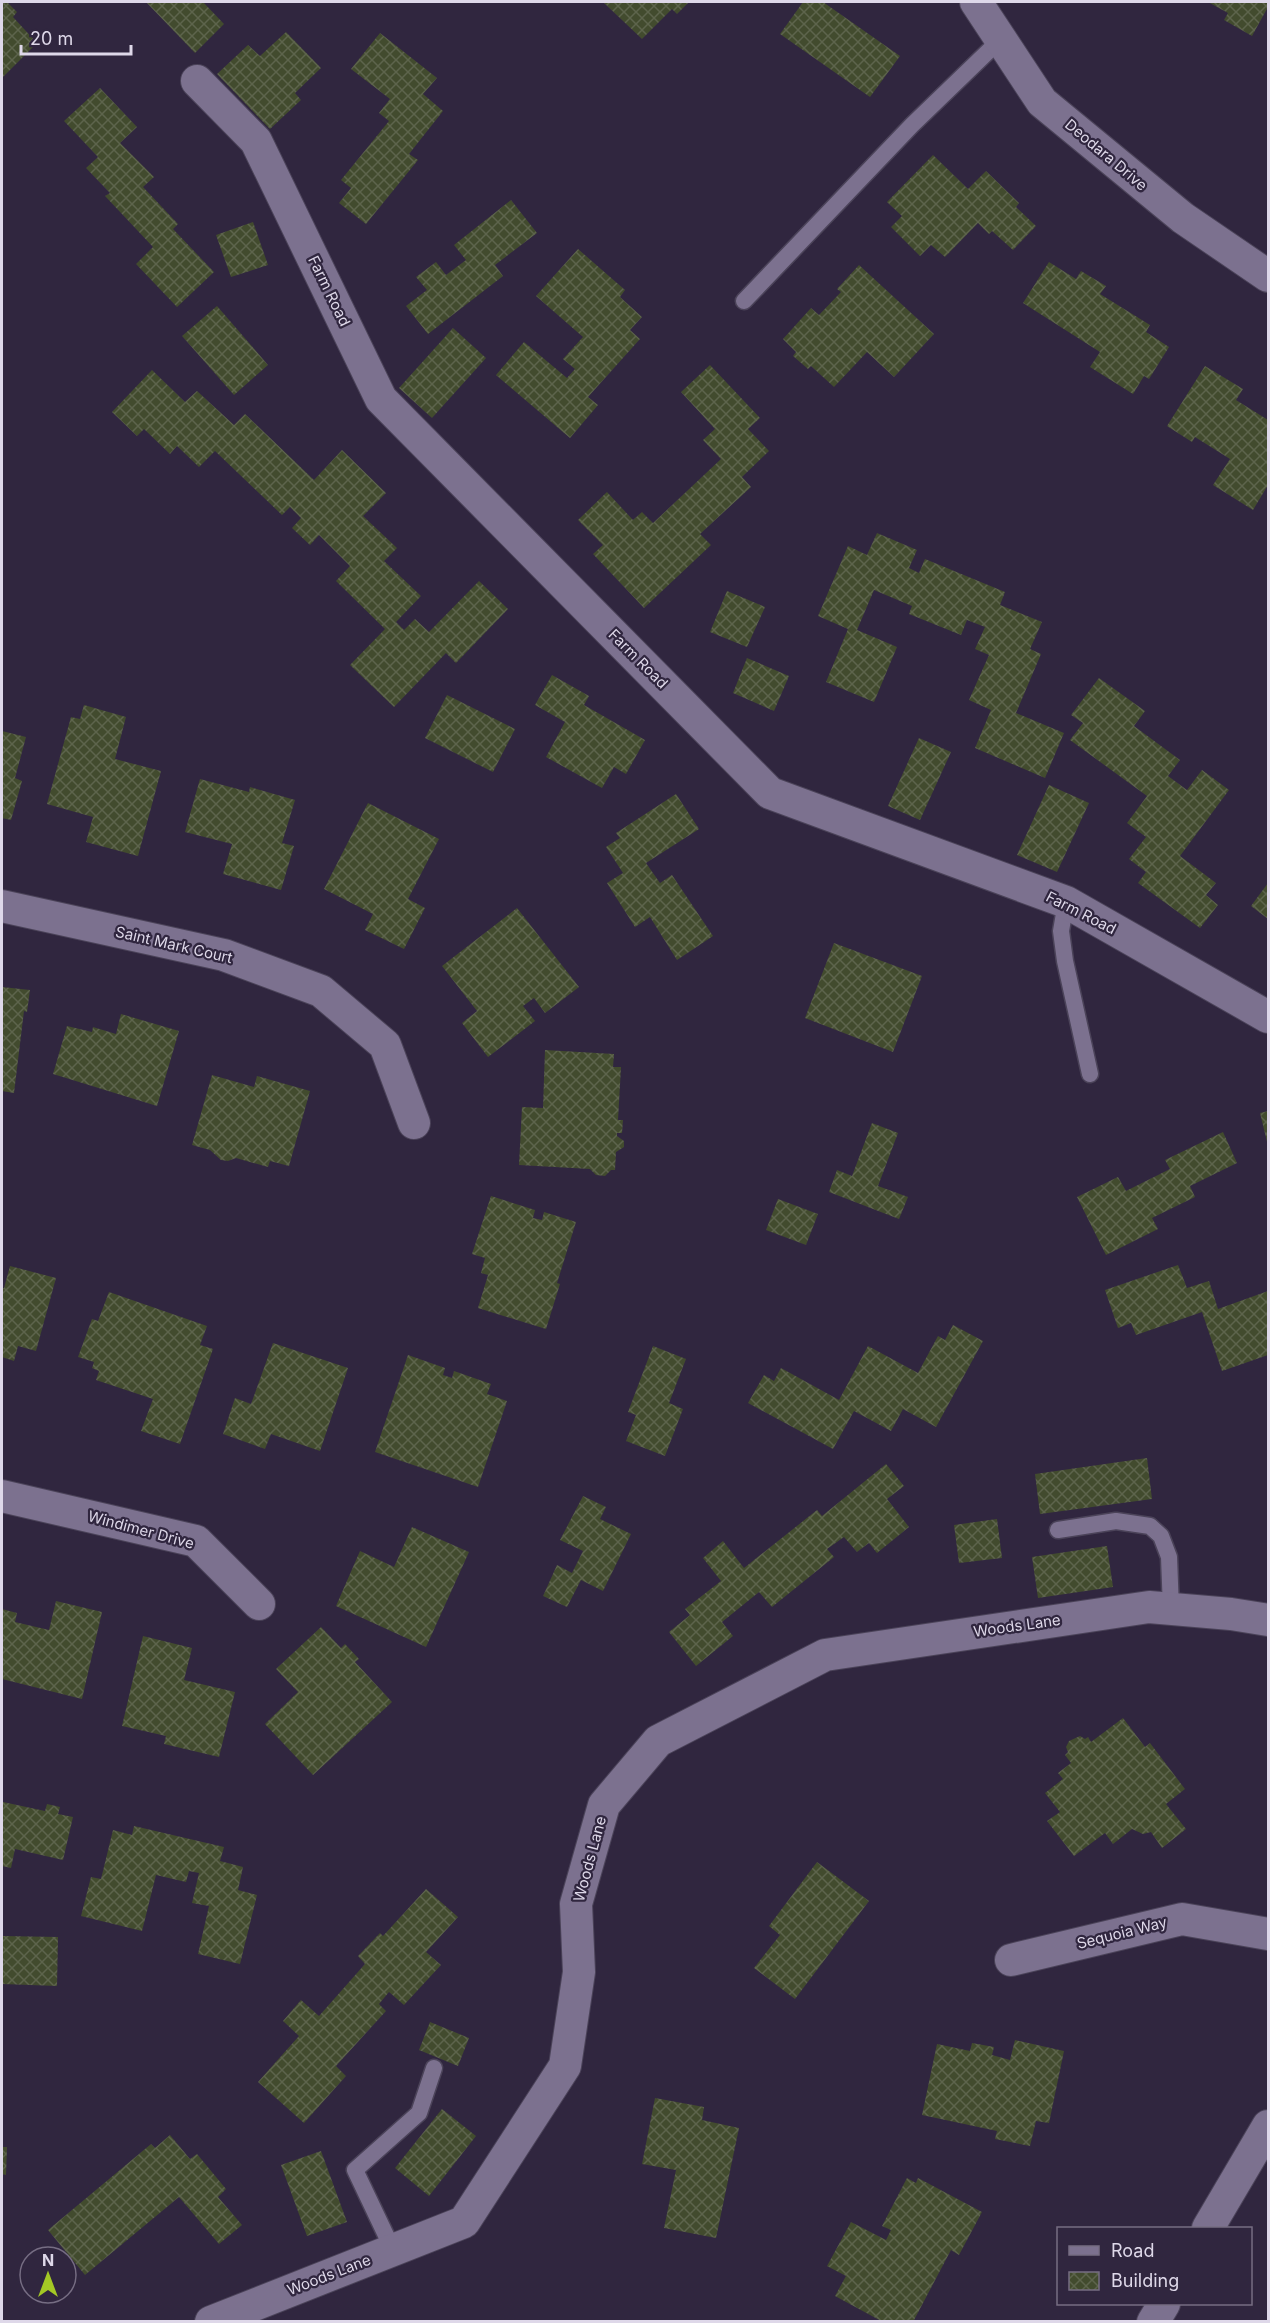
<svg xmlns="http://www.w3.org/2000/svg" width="1270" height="2323" font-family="Inter,sans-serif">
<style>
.building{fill:url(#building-cross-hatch)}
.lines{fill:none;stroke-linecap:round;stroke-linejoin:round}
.service-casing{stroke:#4b4359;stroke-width:19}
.minor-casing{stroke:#4b4359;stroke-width:34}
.service{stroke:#7c718f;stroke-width:16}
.minor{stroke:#7c718f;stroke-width:32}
.labels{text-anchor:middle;stroke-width:4.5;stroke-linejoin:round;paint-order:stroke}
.street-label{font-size:15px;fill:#ded8e9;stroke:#30263f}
</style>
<defs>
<pattern id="building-cross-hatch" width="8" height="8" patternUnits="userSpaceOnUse" patternTransform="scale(1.5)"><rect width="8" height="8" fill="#424b2e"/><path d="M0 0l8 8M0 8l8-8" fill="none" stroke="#5d644c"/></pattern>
</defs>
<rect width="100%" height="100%" fill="#30263f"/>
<!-- building -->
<g class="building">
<path d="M2,2H7L17,12L13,17L37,43L2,78Z"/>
<path d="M146,2H203L224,24L195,53Z"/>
<path d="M603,2H689L677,14L672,9L642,39Z"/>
<path d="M803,2H823L900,56L870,97L780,34Z"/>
<path d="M1208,2H1268V7L1252,36L1224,20L1228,13Z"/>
<path d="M286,32L321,68L295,93L301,100L270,129L217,74L248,45L260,56Z"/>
<path d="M380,33L437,78L423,94L443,111L409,154L418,160L366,224L339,203L351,188L341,180L389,121L379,113L390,99L351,69Z"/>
<path d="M100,88L137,127L120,143L154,177L143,187L178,224L173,229L214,272L177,307L136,264L153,247L105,196L110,193L86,168L98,157L64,121Z"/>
<path d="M933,155L968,189L986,171L1019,203L1016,207L1036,226L1013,250L992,231L989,234L978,223L945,257L931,245L920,256L891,227L902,216L887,202Z"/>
<path d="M511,200L537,233L495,265L503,276L428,334L406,306L427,290L416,277L436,262L446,275L466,260L454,245Z"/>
<path d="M253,222L268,265L231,277L216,235Z"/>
<path d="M578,249L625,290L620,297L642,317L630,330L640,339L588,397L598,405L570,438L496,375L524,342L567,378L575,369L563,359L583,337L536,296Z"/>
<path d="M1049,262L1076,279L1081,271L1106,286L1100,294L1150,325L1146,332L1169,347L1149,379L1144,376L1133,394L1090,367L1100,352L1023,303Z"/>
<path d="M859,265L934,334L894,377L867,352L834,387L811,366L808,369L793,356L796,352L783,339L811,308L819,315L841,292L837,289Z"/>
<path d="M217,306L268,365L234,395L182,336Z"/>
<path d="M453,328L486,358L432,418L399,388Z"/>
<path d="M710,365L760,418L748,429L769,451L742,477L751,487L700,534L711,545L644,608L593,554L603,545L578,520L607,492L633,520L642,512L653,523L721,459L703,440L715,429L681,392Z"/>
<path d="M1205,366L1243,389L1236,400L1268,420V485L1253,510L1213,485L1230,459L1195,437L1192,442L1167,426Z"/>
<path d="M152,370L185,402L197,391L234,425L245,414L314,480L342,450L386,493L363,516L397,548L384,561L421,596L396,622L404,630L415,619L429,632L479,581L508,609L456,663L446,653L394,707L350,665L385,629L336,581L350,566L319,535L310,545L292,528L301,518L290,507L282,515L215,451L199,467L177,446L170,454L144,429L137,436L112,412Z"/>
<path d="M877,533L917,550L909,568L919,573L925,559L1005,592L1000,605L1042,622L1030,649L1041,654L1016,713L1064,733L1045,778L975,748L991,710L969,700L989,655L975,649L985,627L967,620L961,635L909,614L912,606L874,590L857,630L897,647L874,702L826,682L848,629L818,616L848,546L867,555Z"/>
<path d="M727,591L765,607L747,647L710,632Z"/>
<path d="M747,658L789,676L774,711L733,693Z"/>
<path d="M552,675L589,696L584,705L645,740L626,774L614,767L602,788L546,757L565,722L535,705Z"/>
<path d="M1099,678L1145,711L1134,726L1180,760L1168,776L1187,790L1202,770L1229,790L1180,856L1216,883L1206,895L1218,905L1200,928L1138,883L1146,872L1129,859L1146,837L1127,823L1147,796L1070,740L1083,723L1071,715Z"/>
<path d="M447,695L515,729L493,772L425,738Z"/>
<path d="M84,705L126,717L115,759L161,771L138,856L86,842L93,817L47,804L71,717L80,719Z"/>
<path d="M2,731L26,737L15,778L22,781L11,820L2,818Z"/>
<path d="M919,738L951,752L920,820L888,806Z"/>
<path d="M200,779L249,792L250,787L295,800L282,843L294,846L281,890L223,874L232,844L185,832Z"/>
<path d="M1049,785L1089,803L1057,872L1017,855Z"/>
<path d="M676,794L699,829L646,863L660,883L672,875L713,936L677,960L650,917L635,927L607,883L623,873L606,847L620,838L616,833Z"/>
<path d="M368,803L439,839L408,899L425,908L404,949L365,930L373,914L324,889Z"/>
<path d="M1268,883V919L1251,906Z"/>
<path d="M517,908L579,987L545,1013L534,998L523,1006L535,1021L488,1057L462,1023L477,1011L442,966Z"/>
<path d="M834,943L922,976L893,1052L805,1018Z"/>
<path d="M2,987L30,990L27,1012L24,1011L14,1093L2,1091Z"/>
<path d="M121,1014L179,1031L157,1106L53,1074L67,1026L92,1032L93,1027L116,1034Z"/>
<path d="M545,1050L614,1054L613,1067H621L618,1120H623L622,1133H617V1136L624,1141V1147L616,1152L615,1170H611L605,1176L596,1175L590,1169L519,1165L522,1107L543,1108Z"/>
<path d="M212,1075L254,1087L257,1076L310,1091L289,1166L270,1161L268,1167L236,1158L228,1161L221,1160L210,1150L192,1145Z"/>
<path d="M1268,1111V1146L1260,1113Z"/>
<path d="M872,1123L898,1133L878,1186L908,1197L899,1219L829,1192L837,1170L852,1176Z"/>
<path d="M1223,1132L1237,1163L1190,1186L1195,1197L1152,1218L1158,1229L1106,1255L1077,1197L1118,1177L1126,1191L1170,1169L1165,1160Z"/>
<path d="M491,1196L535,1210L533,1218L542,1220L544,1212L576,1222L557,1283L560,1284L546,1329L478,1308L488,1275L481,1273L485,1258L472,1254Z"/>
<path d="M778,1199L818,1214L806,1245L766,1230Z"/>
<path d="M1178,1265L1187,1288L1209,1281L1218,1309L1268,1291V1355L1222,1371L1202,1312L1136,1335L1131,1323L1118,1328L1105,1290Z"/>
<path d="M10,1266L56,1278L36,1351L18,1346L14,1361L2,1357V1288H4Z"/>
<path d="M109,1292L207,1326L200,1345L213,1349L180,1444L141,1431L153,1399L96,1380L99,1371L92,1368L94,1362L78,1357L92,1319L98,1321Z"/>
<path d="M953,1325L983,1341L936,1427L903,1409L891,1431L854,1411L833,1449L748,1403L764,1375L774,1381L781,1368L839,1400L868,1346L918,1373L938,1336L945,1340Z"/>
<path d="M273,1343L348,1368L320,1451L271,1434L265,1449L223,1434L235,1398L251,1404Z"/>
<path d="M653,1346L686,1359L669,1403L683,1409L665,1456L626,1441L636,1415L628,1412Z"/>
<path d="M408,1355L445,1368L443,1375L452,1378L454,1371L491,1384L487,1394L507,1401L478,1487L375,1452Z"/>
<path d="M1147,1458L1152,1499L1040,1514L1035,1474Z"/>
<path d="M886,1464L904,1486L887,1499L909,1527L877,1553L869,1543L857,1552L844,1537L827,1549L834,1557L772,1607L759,1592L722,1622L733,1636L696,1666L669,1632L690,1615L685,1609L721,1581L703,1558L723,1541L744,1568L817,1510L822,1516Z"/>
<path d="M583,1496L606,1507L600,1519L631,1534L603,1591L581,1580L567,1607L543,1596L557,1565L572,1573L583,1551L560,1540Z"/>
<path d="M997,1519L1002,1558L959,1563L954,1525Z"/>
<path d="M412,1527L469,1552L426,1647L336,1606L360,1551L394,1567Z"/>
<path d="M1107,1546L1113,1587L1038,1598L1032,1557Z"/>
<path d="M56,1601L102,1612L82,1699L2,1679V1609L17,1613L15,1622L49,1630Z"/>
<path d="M321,1627L341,1648L345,1644L359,1659L355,1662L392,1702L313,1775L265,1724L298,1692L276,1669Z"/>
<path d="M143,1636L192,1648L184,1680L235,1692L219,1757L164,1744L166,1736L122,1726Z"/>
<path d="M1123,1718L1145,1747L1150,1743L1185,1789L1166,1804L1186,1829L1162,1848L1151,1832L1143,1834L1132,1829L1113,1844L1105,1833L1074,1856L1047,1821L1060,1812L1045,1793L1063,1779L1058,1773L1071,1763L1065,1755L1068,1752L1066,1747L1069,1741L1080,1736L1085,1739L1088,1737L1091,1742Z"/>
<path d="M3,1802L45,1811L47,1804L60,1807L58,1814L73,1817L63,1860L15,1849L11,1868L2,1866Z"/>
<path d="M134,1826L224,1847L220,1861L243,1867L238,1890L257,1895L240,1964L198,1954L209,1906L192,1903L199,1873L189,1871L186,1882L156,1875L142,1931L81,1916L91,1877L101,1879L113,1830L132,1835Z"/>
<path d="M817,1862L869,1901L795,1999L754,1968L780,1935L769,1926Z"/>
<path d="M426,1889L458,1917L426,1952L441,1965L404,2005L389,1992L379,2004L386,2011L336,2066L346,2076L304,2123L258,2082L299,2036L283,2021L301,2000L319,2016L365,1964L358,1956L380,1933L383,1936Z"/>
<path d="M2,1936L58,1937L57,1986L2,1984Z"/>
<path d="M430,2022L469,2038L458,2066L419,2050Z"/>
<path d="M1015,2040L1064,2051L1049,2123L1036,2121L1030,2146L995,2139L997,2131L922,2115L937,2044L970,2051L972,2043L994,2047L992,2055L1010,2060Z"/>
<path d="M655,2098L704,2107L702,2120L739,2128L716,2238L664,2228L676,2170L642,2164Z"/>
<path d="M442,2109L476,2136L429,2196L395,2168Z"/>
<path d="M170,2135L190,2159L197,2154L226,2189L218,2197L242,2225L219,2244L179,2197L85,2275L48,2230L151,2144L155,2148Z"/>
<path d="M2,2147H7L6,2175L2,2174Z"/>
<path d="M321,2151L347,2222L307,2236L281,2165Z"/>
<path d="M907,2178L916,2183L918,2178L982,2212L959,2255L951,2250L913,2322H883L835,2296L846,2276L827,2266L851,2222L886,2240L891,2230L882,2226Z"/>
</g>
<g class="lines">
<!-- service casing -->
<g class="service-casing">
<g id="service">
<path d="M744,301L912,125L1001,39"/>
<path d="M1066,902L1061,931L1065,961L1090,1074"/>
<path d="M1058,1530L1116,1521L1150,1526L1161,1536L1169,1557L1171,1609"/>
<path d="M393,2250L355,2170L419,2113L434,2068"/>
</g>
</g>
<!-- minor casing -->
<g class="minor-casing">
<g id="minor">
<path d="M976,2L1042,102L1183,218L1268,276"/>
<path d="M197,81L256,141L381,399L770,793L1066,902L1268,1017"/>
<path d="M2,906L224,955L321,991L385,1045L414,1123"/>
<path d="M2,1496L196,1541L259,1604"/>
<path d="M1011,1960L1182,1919L1268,1934"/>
<path d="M1208,2228L1268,2126"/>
<path d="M211,2322L464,2222L565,2066L579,1972L576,1904L604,1805L658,1741L825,1655L1149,1607L1231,1614L1268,1620"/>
<path d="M1153,2322L1164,2304"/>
</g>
</g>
<!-- service -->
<use href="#service" class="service"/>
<!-- minor -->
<use href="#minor" class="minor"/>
</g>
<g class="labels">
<!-- street labels -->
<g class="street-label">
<text transform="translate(1106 155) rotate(40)" y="5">Deodara Drive</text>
<text transform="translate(329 291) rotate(64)" y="5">Farm Road</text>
<text transform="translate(638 659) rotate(45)" y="5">Farm Road</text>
<text transform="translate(1081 913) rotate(27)" y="5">Farm Road</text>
<text transform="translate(174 945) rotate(13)" y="5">Saint Mark Court</text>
<text transform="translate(141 1530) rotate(15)" y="5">Windimer Drive</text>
<text transform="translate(1017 1626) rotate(-8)" y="5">Woods Lane</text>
<text transform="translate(590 1859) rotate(-75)" y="5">Woods Lane</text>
<text transform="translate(1122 1933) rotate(-14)" y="5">Sequoia Way</text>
<text transform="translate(329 2275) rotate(-21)" y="5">Woods Lane</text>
</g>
</g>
<!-- border -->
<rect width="1270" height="2323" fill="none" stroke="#ded8e9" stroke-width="6"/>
<!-- legend -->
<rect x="1057" y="2227" width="195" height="78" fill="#30263f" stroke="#766d83" stroke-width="1.5"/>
<rect x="1069" y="2246" width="30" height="9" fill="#7c718f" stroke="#766d83" stroke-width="1.5"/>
<text x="1111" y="2257" font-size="18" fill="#ded8e9">Road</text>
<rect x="1069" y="2272" width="30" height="18" fill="url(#building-cross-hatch)" stroke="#766d83" stroke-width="1.5"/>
<text x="1111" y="2287" font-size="18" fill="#ded8e9">Building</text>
<!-- north arrow -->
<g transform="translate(48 2275)"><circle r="28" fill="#30263f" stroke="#766d83" stroke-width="1.5"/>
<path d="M0-4.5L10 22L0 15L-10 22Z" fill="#a4c825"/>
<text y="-9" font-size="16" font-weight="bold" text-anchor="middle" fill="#ded8e9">N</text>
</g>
<!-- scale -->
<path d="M21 45v9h110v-9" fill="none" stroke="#ded8e9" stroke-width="3"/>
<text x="30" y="45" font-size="18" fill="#ded8e9" stroke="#30263f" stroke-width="4.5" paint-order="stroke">20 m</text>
</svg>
